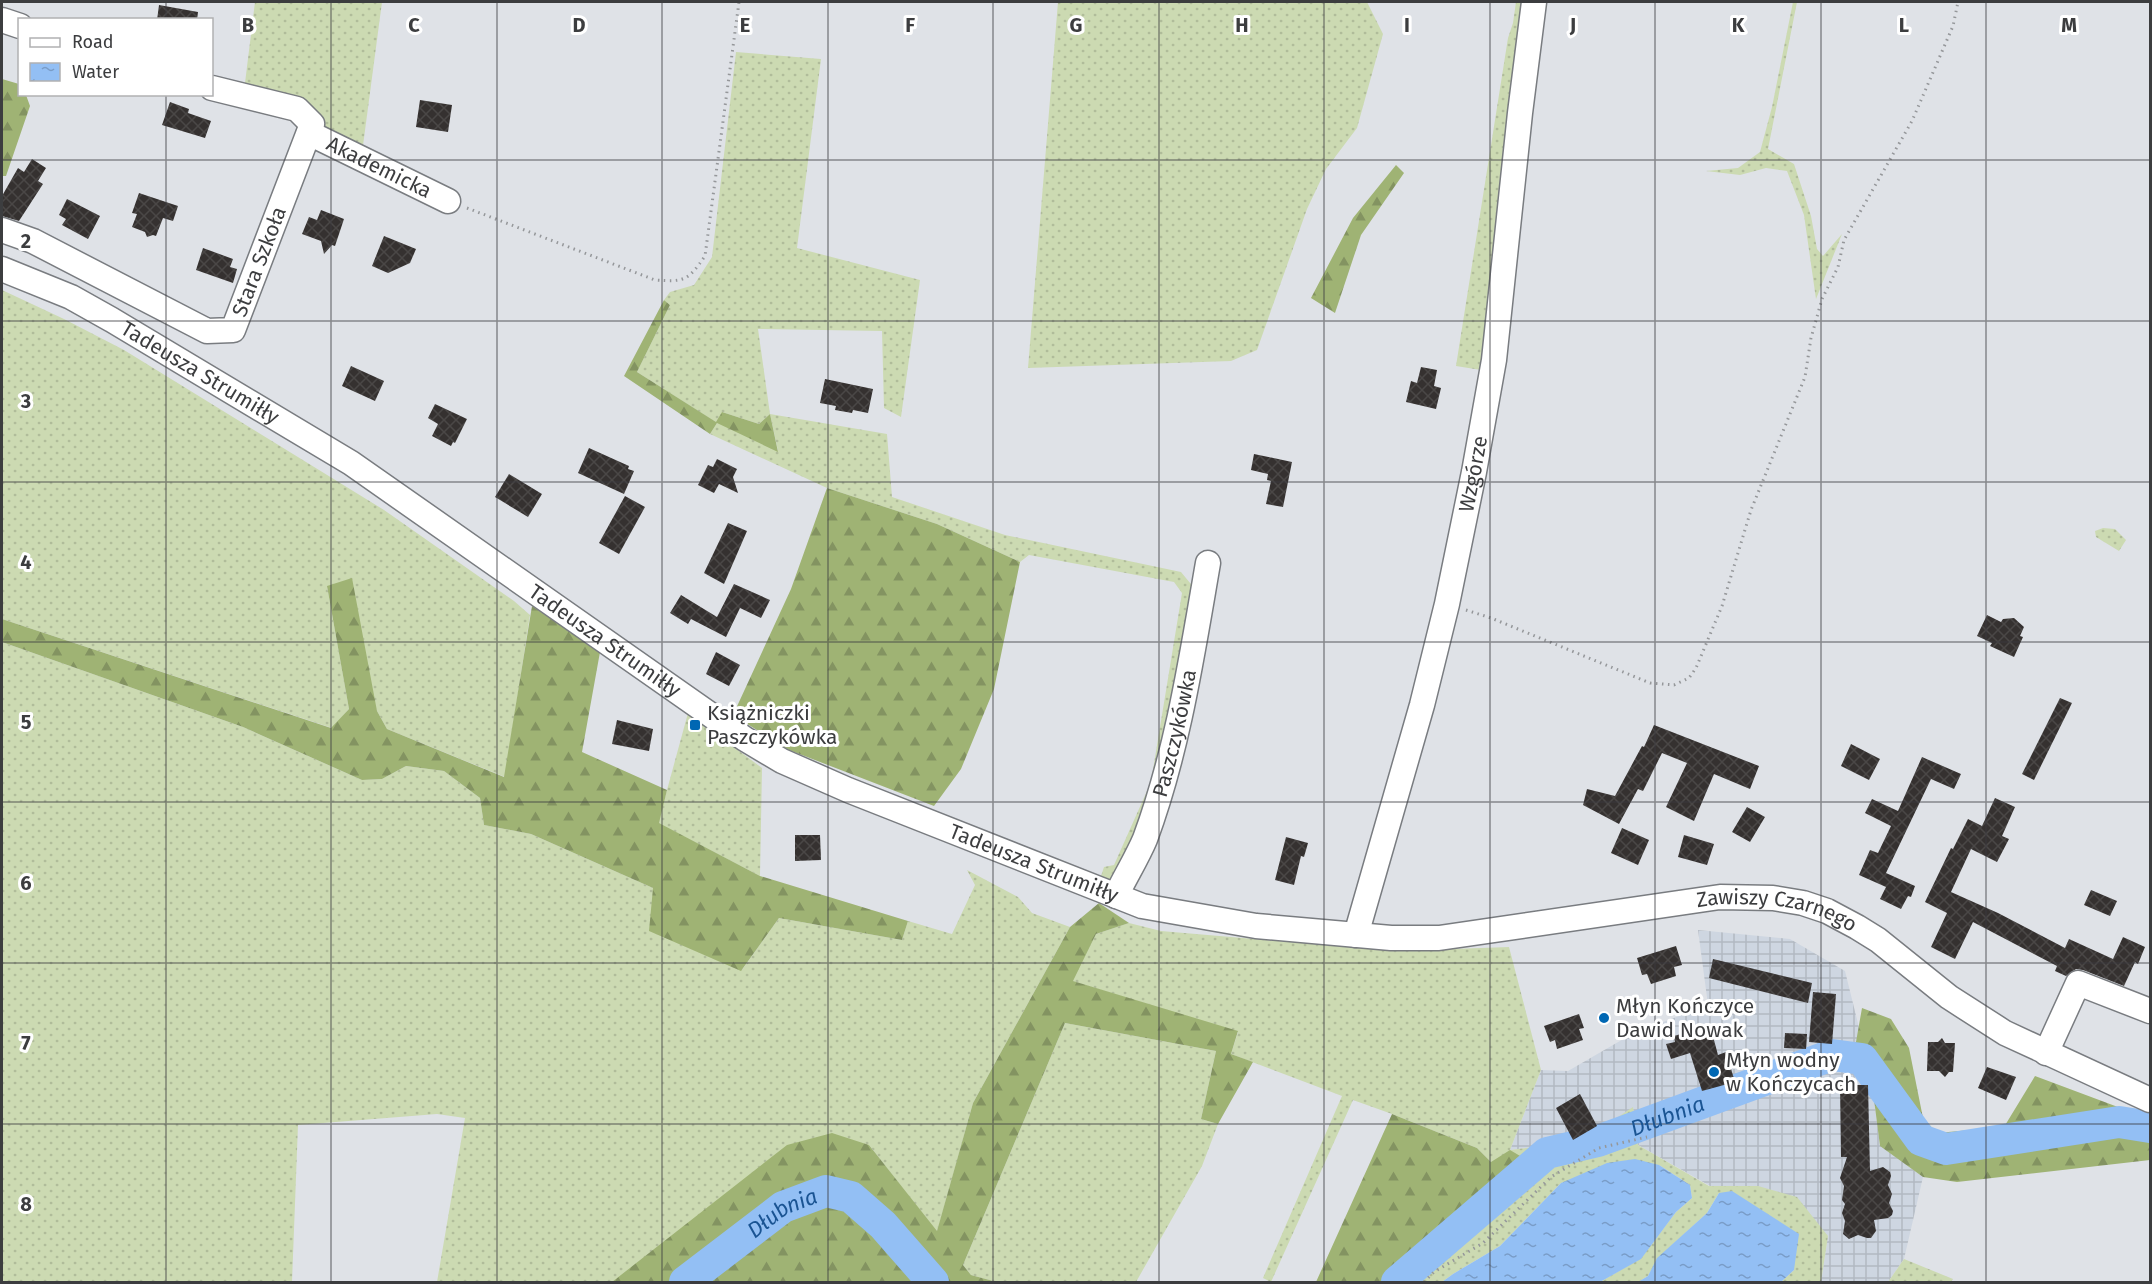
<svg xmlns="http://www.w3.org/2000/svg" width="2152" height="1284" font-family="'Fira Sans',sans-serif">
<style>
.industrial{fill:url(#industrial-grid)}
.grass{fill:url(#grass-dots);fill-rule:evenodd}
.forest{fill:url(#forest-firs)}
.water{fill:url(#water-ripples)}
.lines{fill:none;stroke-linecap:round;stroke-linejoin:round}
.river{stroke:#93bff4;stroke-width:32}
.building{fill:url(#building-cross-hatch)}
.minor-casing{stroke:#797c80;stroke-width:27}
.path{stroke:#95979a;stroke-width:3;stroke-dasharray:1.5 4.5;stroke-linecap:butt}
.minor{stroke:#fff;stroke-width:24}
.grid{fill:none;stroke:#3c3d3f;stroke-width:1.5;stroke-opacity:0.55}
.poi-dot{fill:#0067b3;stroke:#fff;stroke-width:2}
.labels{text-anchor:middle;stroke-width:6;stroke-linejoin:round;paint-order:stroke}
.street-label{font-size:21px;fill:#3c3d3f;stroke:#fff}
.poi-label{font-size:21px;fill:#3c3d3f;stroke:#fff;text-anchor:start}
.water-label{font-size:22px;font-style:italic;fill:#1a5493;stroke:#fff}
.grid-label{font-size:20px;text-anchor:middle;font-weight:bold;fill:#3c3d3f;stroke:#fff;stroke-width:6;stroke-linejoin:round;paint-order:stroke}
</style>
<defs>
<pattern id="industrial-grid" width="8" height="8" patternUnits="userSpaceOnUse" patternTransform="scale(1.5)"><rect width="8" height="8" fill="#ced6e1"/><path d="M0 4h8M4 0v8" fill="none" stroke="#b2b9c2"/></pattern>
<pattern id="grass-dots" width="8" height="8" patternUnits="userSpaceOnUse" patternTransform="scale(1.5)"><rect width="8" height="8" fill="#ccdab2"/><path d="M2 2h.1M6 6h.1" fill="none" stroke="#b0bc9a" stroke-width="1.8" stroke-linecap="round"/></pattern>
<pattern id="forest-firs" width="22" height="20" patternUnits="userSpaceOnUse" patternTransform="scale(1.5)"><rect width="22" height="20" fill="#9fb374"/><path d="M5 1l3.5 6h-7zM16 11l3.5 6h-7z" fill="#839361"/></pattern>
<pattern id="water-ripples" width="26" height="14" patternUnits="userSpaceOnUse" patternTransform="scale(1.5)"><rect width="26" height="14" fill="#93bff4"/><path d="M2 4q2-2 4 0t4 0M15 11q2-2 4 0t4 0" fill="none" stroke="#799cc7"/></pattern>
<pattern id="building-cross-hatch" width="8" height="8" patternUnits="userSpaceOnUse" patternTransform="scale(1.5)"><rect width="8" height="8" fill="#353130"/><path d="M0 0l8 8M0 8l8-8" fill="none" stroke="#4a4746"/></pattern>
</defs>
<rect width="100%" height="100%" fill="#dfe2e7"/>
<!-- industrial -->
<path class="industrial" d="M1698,930L1790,939L1845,971L1871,1076L1880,1145L1923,1177L1904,1259L1888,1282H1821L1828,1236L1758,1186H1710L1638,1145L1633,1108L1594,1133L1565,1143L1510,1150L1541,1070L1568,1071L1632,1034L1708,1005Z"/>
<!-- grass -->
<g class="grass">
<path d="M255,2H382L362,153L244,91Z"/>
<path d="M1058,2H1367L1383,34L1357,128L1326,169L1307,209L1257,350L1231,361L1028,368Z"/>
<path d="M1516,2H1526L1481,370L1456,366L1508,38L1513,23Z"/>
<path d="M1793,2H1797L1768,149L1794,164L1811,216L1817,249L1823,256L1842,234L1816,299L1804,215L1787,171L1766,168L1740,175L1706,171L1738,168L1760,152L1772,107Z"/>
<path d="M736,52L821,59L797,248L920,280L901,417L884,408L882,331L758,329L770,414L887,434L892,497L1005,535L1181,572L1195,589L1158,787L1112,882L1100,879L1104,867L1114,865L1151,782L1182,593L1174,582L1029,555L1020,562L937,524L827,488L710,434L717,423L637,372L670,305L664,300L670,292L694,285L712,257ZM722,412L759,424L770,414L778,451Z"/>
<path d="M2,290L64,319L124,350L384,510L514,601L530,615L505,777L387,729L377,711L327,586L349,709L332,728L2,619Z"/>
<path d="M2103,528L2115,529L2126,540L2119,551L2096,537L2095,531Z"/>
<path d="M2,642L243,727L362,780L382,779L406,766L444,771L480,798L484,825L531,834L653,888L742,970L779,918L902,940L908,921L952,934L975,885L967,870L1018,897L1032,913L1070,927L973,1103L937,1232L869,1145L612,1282H437L465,1118L437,1114L298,1125L292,1282H2Z"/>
<path d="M688,713L762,768L760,876L658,823Z"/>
<path d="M1129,923L1161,931L1395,951L1509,947L1541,1070L1510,1150L1565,1143L1594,1133L1633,1107L1638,1145L1709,1186H1758L1797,1197L1828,1236L1821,1282H1781L1794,1270L1719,1193L1707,1213L1658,1258L1648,1276L1638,1282H1600L1641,1258L1676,1212L1692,1198L1690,1185L1659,1165L1561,1183L1500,1246L1453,1274L1442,1282H1414L1462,1236L1491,1162L1477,1148L1392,1114L1353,1100L1271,1282L1263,1278L1342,1096L1231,1054L1238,1032L1072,981L1096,934Z"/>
<path d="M1065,1023L1216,1051L1201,1119L1218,1124L1202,1166L1136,1282H997L971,1275L963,1265Z"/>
<path d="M1904,1259L1953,1279L1951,1282H1888Z"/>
</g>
<!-- forest -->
<g class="forest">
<path d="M2,79L19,84L20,94L26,95L30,106L6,176H2Z"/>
<path d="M1396,165L1404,173L1361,235L1335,313L1311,298L1353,218Z"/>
<path d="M664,300L670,305L637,372L716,422L722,412L759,424L770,414L778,452L717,423L710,434L624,376Z"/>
<path d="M827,488L937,524L1020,562L994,689L961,769L934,806L789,750L733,715L791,589Z"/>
<path d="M352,578L377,711L387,729L504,777L532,606L600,652L582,752L667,790L659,823L760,876L908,921L902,940L779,918L741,971L649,931L653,888L531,834L484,825L480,798L444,771L406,766L382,779L362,780L243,727L2,642V619L331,728L349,709L327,586Z"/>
<path d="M1099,903L1129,923L1096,934L1073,981L1238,1031L1231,1054L1253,1062L1218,1124L1201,1119L1216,1051L1065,1023L963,1265L971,1275L997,1282H612L787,1145L832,1133L869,1145L937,1231L973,1103L1070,927Z"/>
<path d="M1862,1008L1891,1019L1909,1048L1923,1118L1937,1133L2004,1127L2035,1076L2150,1119V1160L1957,1182L1923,1177L1880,1146L1871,1076L1850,1064L1724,1109L1716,1089L1856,1042Z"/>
<path d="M1392,1114L1477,1148L1491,1162L1510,1150L1540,1168L1462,1236L1414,1282H1316Z"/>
</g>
<!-- water -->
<g class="water">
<path d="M1635,1159L1659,1165L1690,1185L1692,1198L1676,1212L1641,1259L1600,1282H1442L1453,1274L1500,1246L1561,1183L1607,1163Z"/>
<path d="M1732,1191L1799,1234L1794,1270L1781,1282H1638L1648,1276L1657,1258L1707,1213L1719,1193Z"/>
</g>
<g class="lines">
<!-- river -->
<g class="river">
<path id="s1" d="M685,1282L783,1207L826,1191L851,1197L883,1225L933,1282"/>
<path id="s2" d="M1397,1282L1547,1153L1598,1141L1832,1055L1862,1059L1921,1140L1946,1149L2119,1122L2150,1127"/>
</g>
</g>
<!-- building -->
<g class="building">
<path d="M159,5L198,12L197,20H157Z"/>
<path d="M420,100L452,105L448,132L416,127Z"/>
<path d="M170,102L189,109L188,113L211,121L205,138L162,125Z"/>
<path d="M32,159L46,168L38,181L43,184L19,221L2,216V196L18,168L24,172Z"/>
<path d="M139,193L178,206L173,221L163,218L156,236L153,235L147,237L145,232L132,227L137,214L132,213Z"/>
<path d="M67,199L100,216L88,239L62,225L66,219L59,215Z"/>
<path d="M321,210L344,219L335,246L332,245L324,254L321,241L302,234L309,217L317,220Z"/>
<path d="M384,236L416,249L410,263L388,273L372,266Z"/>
<path d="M203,248L233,259L230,267L237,269L233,283L196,270Z"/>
<path d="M351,366L384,381L375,401L342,386Z"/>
<path d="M1421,367L1437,370L1434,386L1441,388L1436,409L1406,402L1411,381L1417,383Z"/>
<path d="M825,379L873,389L868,413L853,410L852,413L835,410L836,406L820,403Z"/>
<path d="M435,404L467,419L455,443L453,442L451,446L432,436L438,424L428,418Z"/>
<path d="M589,448L629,466L628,469L634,471L624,494L578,473Z"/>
<path d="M1254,454L1292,462L1283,507L1266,504L1271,481L1267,480L1268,474L1251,470Z"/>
<path d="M717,459L737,469L733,477L738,493L719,484L714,493L698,485L708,465L713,467Z"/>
<path d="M509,474L542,494L528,517L495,497Z"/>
<path d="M625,496L645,507L619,554L599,543Z"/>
<path d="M728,523L747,531L724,584L704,573Z"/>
<path d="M734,584L770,600L761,618L740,608L726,637L691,619L688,624L670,613L681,595L717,617Z"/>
<path d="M1987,615L2001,622L2003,619L2014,618L2024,627L2020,636L2023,637L2014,657L1990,646L1992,643L1977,636Z"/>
<path d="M716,652L740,665L729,686L706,674Z"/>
<path d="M2060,698L2072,703L2034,780L2022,774Z"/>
<path d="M617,720L653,729L649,751L612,744Z"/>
<path d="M1654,725L1759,766L1750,789L1714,774L1694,821L1666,807L1687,763L1662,753L1643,791L1638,789L1619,824L1583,805L1587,789L1615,796L1642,746L1644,747Z"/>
<path d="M1851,744L1880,759L1869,780L1841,766Z"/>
<path d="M1922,757L1961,774L1954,789L1931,779L1886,873L1915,886L1911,897L1908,896L1901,909L1880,899L1886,887L1859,875L1870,850L1878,853L1891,826L1865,813L1872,799L1898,811Z"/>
<path d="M1995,798L2015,807L2002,836L2009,839L1997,862L1971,849L1951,892L1998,913L2065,948L2069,939L2113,959L2123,937L2145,947L2138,964L2135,962L2124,986L2083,970L2076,969L2066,976L2055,971L2057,966L1973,922L1955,959L1931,947L1947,913L1925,902L1951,848L1953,849L1968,819L1982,826Z"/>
<path d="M1747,807L1765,817L1750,842L1732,832Z"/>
<path d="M1622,828L1649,840L1638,865L1611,853Z"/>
<path d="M795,835H820L821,860L795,861Z"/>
<path d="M1684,835L1714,844L1707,865L1678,857Z"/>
<path d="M1286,837L1308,843L1304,857L1301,856L1294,885L1275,880Z"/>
<path d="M2091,890L2117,901L2110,916L2084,905Z"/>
<path d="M1676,946L1682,965L1674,967L1676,976L1651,984L1647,974L1642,975L1637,958Z"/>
<path d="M1713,959L1812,983L1808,1003L1709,978Z"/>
<path d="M1813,992L1836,994L1832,1044L1809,1042Z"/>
<path d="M1579,1014L1584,1028L1579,1029L1583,1040L1557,1049L1555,1040L1550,1042L1544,1026Z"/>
<path d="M1710,1025L1718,1055L1726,1052L1735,1082L1702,1091L1690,1053L1671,1059L1666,1044L1675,1042L1674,1036Z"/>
<path d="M1785,1033L1807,1034L1806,1049L1784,1048Z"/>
<path d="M1942,1038L1945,1043H1955L1953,1072H1949L1945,1077L1939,1071H1927L1928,1042H1938Z"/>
<path d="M1987,1067L2016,1077L2006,1100L1978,1088Z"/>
<path d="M1840,1085H1868L1870,1171L1883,1167L1890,1172L1891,1176L1888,1185L1892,1194L1889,1203L1893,1211L1892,1215L1888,1218L1874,1220L1876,1231L1871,1238H1867L1858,1235L1849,1239L1843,1234L1845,1221L1842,1213L1845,1204L1842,1200L1844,1186L1840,1178L1847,1157H1841Z"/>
<path d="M1580,1094L1597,1126L1573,1140L1556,1108Z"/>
</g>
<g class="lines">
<!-- minor casing -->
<g class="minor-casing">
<g id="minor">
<path d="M2,20L20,26"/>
<path id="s3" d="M309,133L448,201"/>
<path id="s4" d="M2,230L33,241L207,331L233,330L312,124L297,109L212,88"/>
<path id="s5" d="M2,269L71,297L112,320L351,463L745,739L782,761L848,790L1142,906L1256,926L1391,938H1439L1720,897L1773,898L1803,903L1827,911L1857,927L1878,940L1949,997L2005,1033L2150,1100"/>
<path id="s6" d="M1116,896C1125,877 1137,858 1145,839C1178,750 1192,655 1208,563"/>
<path id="s7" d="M1356,935L1422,705L1447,604L1474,472L1494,360L1520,113L1534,2"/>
<path d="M2046,1053L2078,983L2150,1011"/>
</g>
</g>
<!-- path -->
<g class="path">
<path d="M467,208L655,280C684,282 688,281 705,256L739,2"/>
<path d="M1466,610L1491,618L1650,683L1674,685L1689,678L1696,668L1722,606L1751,510L1805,377L1811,338L1822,299L1838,267L1844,240L1912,121L1953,26L1958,2"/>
<path d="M1424,1282L1434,1272L1483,1243L1551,1177L1599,1148L1647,1137"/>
</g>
<!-- minor -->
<use href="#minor" class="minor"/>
</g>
<!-- grid -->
<path class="grid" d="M166,2V20M331,2V1282M497,2V1282M662,2V1282M828,2V1282M993,2V1282M1159,2V1282M1324,2V1282M1490,2V1282M1655,2V1282M1821,2V1282M1986,2V1282M166,94V1282M2,160H2150M2,321H2150M2,482H2150M2,642H2150M2,802H2150M2,963H2150M2,1124H2150"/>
<!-- markers -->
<g class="poi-dot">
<rect x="689" y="719" width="12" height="12" rx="3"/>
<circle cx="1604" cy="1018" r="6"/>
<circle cx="1714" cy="1072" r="6"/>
</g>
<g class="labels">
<!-- street labels -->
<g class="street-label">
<text dy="7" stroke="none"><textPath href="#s3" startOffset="78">Akademicka</textPath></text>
<text dy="7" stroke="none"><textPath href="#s4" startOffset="328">Stara Szkoła</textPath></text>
<text dy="7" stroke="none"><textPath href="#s5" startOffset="224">Tadeusza Strumiłły</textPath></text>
<text dy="7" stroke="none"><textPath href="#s7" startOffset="476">Wzgórze</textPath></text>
<text dy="7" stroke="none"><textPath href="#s5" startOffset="710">Tadeusza Strumiłły</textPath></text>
<text dy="7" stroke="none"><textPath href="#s6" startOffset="174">Paszczykówka</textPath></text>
<text dy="7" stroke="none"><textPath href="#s5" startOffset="1196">Tadeusza Strumiłły</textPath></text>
<text dy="7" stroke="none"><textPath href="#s5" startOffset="1954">Zawiszy Czarnego</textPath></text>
</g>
<!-- poi labels -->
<g class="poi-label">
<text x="707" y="720">Książniczki<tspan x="707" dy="24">Paszczykówka</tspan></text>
<text x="1616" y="1013">Młyn Kończyce<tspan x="1616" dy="24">Dawid Nowak</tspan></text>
<text x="1726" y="1067">Młyn wodny<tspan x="1726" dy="24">w Kończycach</tspan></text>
</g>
<!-- water labels -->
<g class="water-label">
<text dy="8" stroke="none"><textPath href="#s2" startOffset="324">Dłubnia</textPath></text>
<text dy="8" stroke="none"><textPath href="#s1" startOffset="120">Dłubnia</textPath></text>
</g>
</g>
<g class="grid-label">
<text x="248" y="32">B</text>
<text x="414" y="32">C</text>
<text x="579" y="32">D</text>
<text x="745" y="32">E</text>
<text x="910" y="32">F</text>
<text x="1076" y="32">G</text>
<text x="1242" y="32">H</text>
<text x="1407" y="32">I</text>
<text x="1573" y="32">J</text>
<text x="1738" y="32">K</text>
<text x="1904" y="32">L</text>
<text x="2069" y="32">M</text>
<text x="26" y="248">2</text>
<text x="26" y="408">3</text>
<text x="26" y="569">4</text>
<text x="26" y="729">5</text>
<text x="26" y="890">6</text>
<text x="26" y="1050">7</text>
<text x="26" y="1211">8</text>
</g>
<!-- border -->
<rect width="2152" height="1284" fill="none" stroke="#3c3d3f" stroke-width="6"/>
<!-- legend -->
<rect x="18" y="18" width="195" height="78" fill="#ffffff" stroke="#b1b1b2" stroke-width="1.5"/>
<rect x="30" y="38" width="30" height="9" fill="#ffffff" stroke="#b1b1b2" stroke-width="1.5"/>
<text x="72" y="48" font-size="18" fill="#3c3d3f">Road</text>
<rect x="30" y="63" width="30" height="18" fill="url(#water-ripples)" stroke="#b1b1b2" stroke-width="1.5"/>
<text x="72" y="78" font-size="18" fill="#3c3d3f">Water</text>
</svg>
